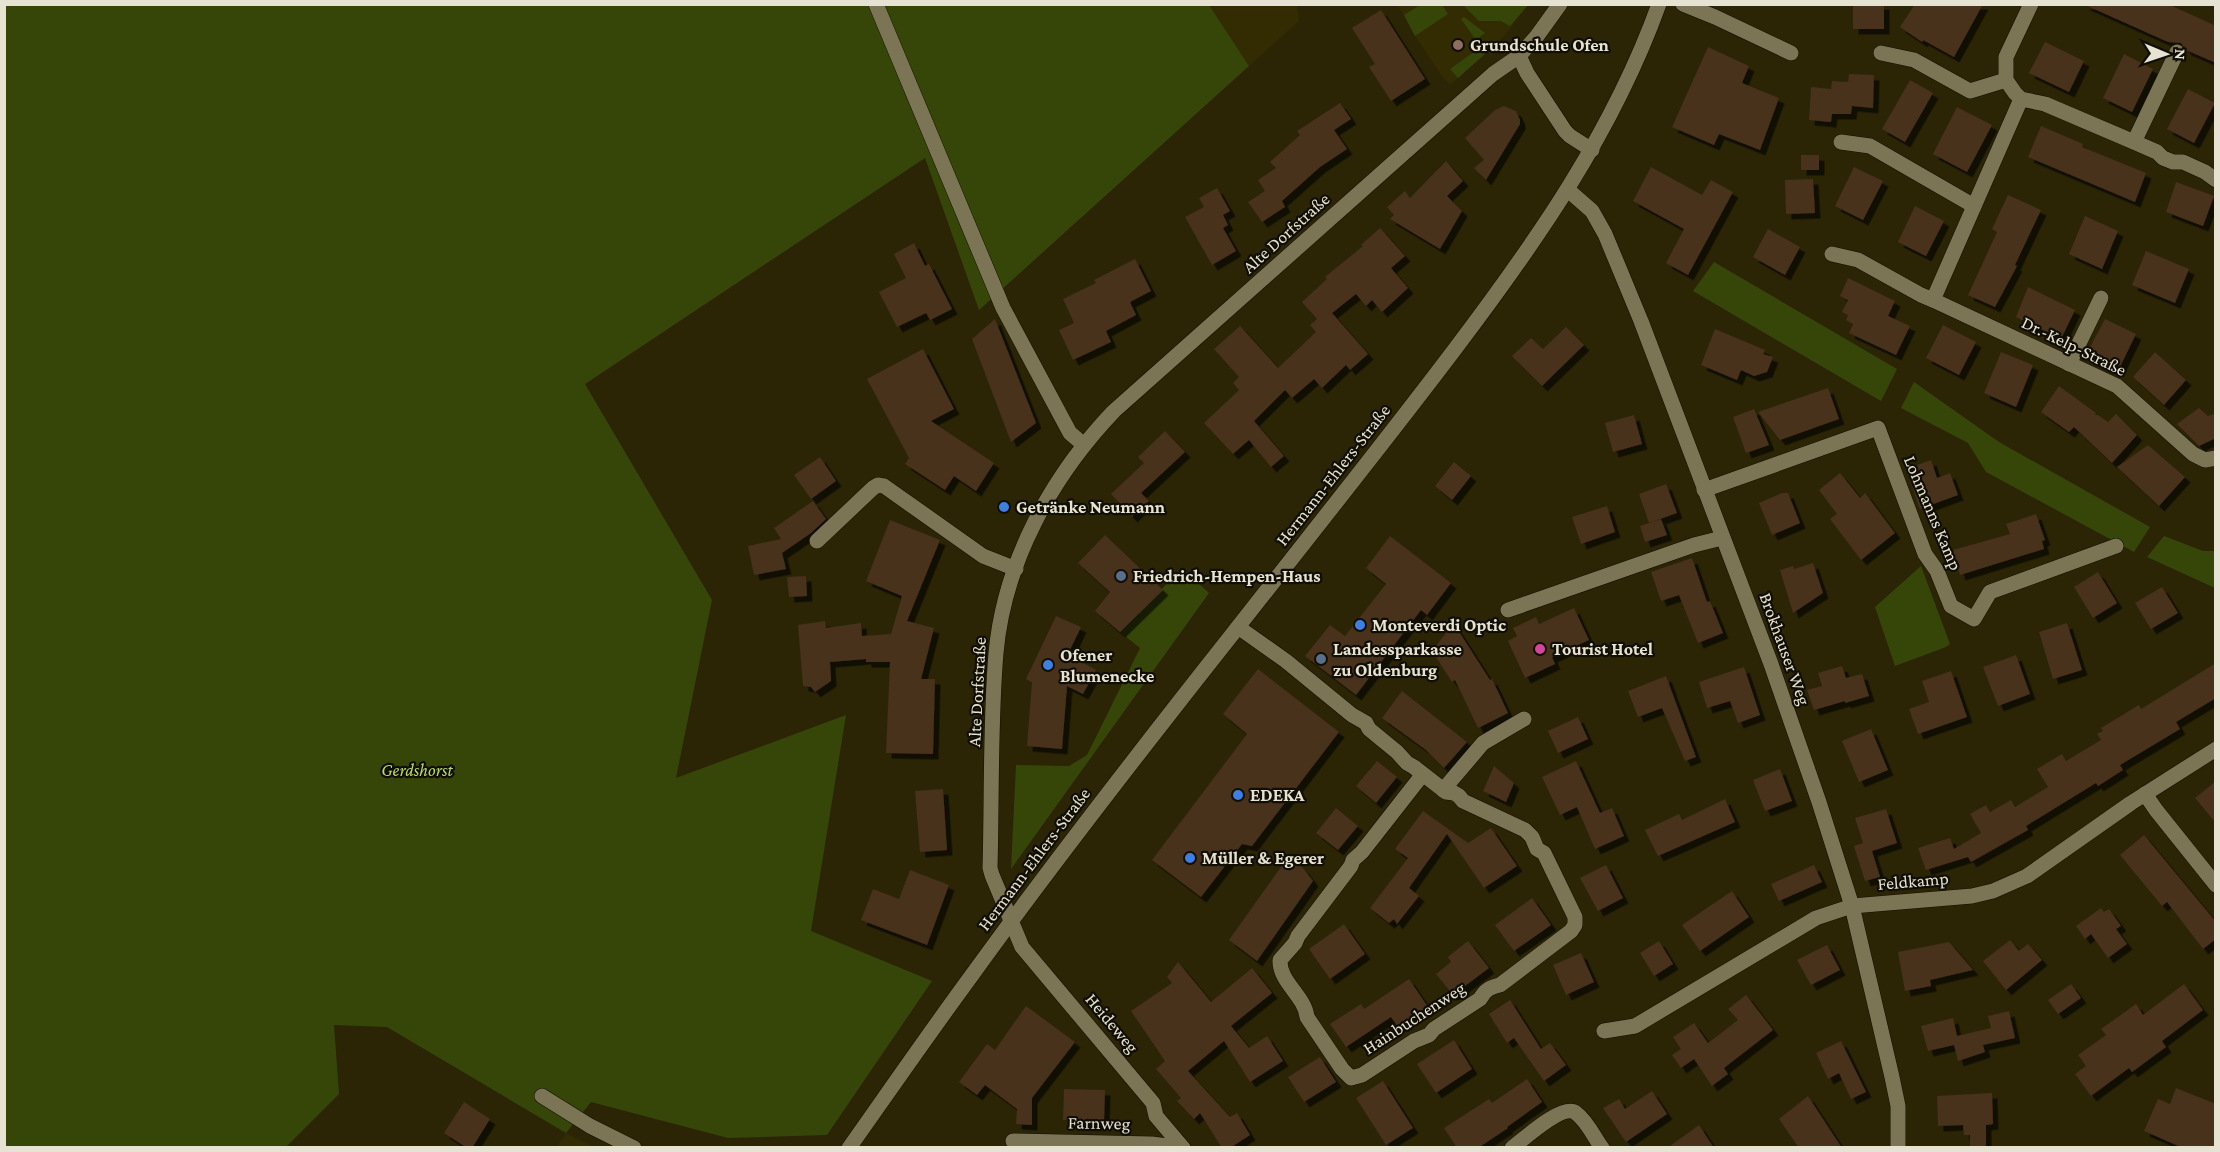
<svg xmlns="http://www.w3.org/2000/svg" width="2220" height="1152" font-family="'Crimson Pro',serif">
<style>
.built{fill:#332c03}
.green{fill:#364608}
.building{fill:#48301c;filter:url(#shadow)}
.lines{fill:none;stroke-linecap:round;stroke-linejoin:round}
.minor-casing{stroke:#120e00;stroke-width:16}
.minor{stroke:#7b7555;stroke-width:15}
.education-dot{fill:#8d6e63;stroke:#110e04;stroke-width:2}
.shop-dot{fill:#3f7fe0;stroke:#110e04;stroke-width:2}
.service-dot{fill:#5c6f8a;stroke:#110e04;stroke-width:2}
.hotel-dot{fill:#d1479c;stroke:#110e04;stroke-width:2}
.labels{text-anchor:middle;stroke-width:4.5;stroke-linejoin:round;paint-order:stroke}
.poi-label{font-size:18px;font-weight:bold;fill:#e6e3d2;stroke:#110e04;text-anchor:start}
.street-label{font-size:18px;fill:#e6e3d2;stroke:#110e04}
.park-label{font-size:18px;font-style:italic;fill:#b8d971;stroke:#110e04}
</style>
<defs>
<filter id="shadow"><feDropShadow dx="5.5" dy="5.5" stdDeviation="0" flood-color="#0009"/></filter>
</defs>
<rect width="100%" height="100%" fill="#2b2506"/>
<!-- built -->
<g class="built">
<path d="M1209,5H1297L1299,21L1249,66Z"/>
<path d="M1398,5H1528L1505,35L1450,85L1441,75L1415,36Z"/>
<path d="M566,1133L593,1147H557Z"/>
</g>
<!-- green -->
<g class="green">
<path d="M5,5H1209L1249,66L979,310L925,158L585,384L712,600L676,778L846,715L811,931L932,981L827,1135L728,1138L591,1102L566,1133L387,1027L334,1025L339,1094L286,1147L5,1148Z"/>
<path d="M1420,5H1442L1448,14L1415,36L1404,15Z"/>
<path d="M1463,5H1528L1510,26L1501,21H1479Z"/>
<path d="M1464,17L1485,33L1476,40L1461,19Z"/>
<path d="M1481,47L1485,54L1458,78L1450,69Z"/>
<path d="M1714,262L1897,369L1881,401L1693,291Z"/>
<path d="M1914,382L1999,442L2150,527L2134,552L1986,472L1968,443L1901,408Z"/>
<path d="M2164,536L2203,551H2215V588L2147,557Z"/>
<path d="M1921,566L1950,644L1946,647L1895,666L1875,607Z"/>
<path d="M1182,568L1209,593L1011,869L1016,765L1069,766L1087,755L1140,648L1120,632Z"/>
</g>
<!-- building -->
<g class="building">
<rect x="1853" y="4" width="31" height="25"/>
<path d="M1915,4H1983L1954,57L1923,40L1922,42L1900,27Z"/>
<path d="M2083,4H2168L2181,10L2216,26V63L2186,50L2181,43L2168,42Z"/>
<path d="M1381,10L1425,79L1391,101L1369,67L1375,64L1352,28Z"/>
<path d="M2045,42L2084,61L2069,92L2029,73Z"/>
<path d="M1708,47L1749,66L1742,83L1779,98L1760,150L1719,134L1714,145L1672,127Z"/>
<path d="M2124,54L2153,69L2132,112L2103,98Z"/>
<path d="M1849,74L1874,75L1873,108L1852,106L1851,114H1832L1831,122L1809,120L1811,87L1831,89L1832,81L1848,82Z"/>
<path d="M1910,80L1933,93L1905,142L1882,129Z"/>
<path d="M2188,89L2215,103L2194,143L2167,129Z"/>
<path d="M1340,103L1351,119L1334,130L1347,149L1320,167L1282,201L1285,207L1262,222L1248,202L1265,191L1258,180L1276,168L1270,162L1300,135L1297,131Z"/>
<path d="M1504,106L1516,111L1520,120V124L1486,180L1474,168L1484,160L1465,138L1495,110Z"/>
<path d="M1957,107L1992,125L1967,172L1933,154Z"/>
<path d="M2041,126L2083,144L2082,147L2146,173L2135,202L2028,157Z"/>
<rect x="1801" y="155" width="18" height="15"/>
<path d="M1446,161L1463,181L1447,196L1462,211L1440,249L1390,219L1394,215L1387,207L1405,191L1410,198Z"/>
<path d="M1651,167L1702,195L1711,180L1733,192L1688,275L1666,263L1684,229L1633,201Z"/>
<path d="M1854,167L1883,181L1863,220L1835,206Z"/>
<path d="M1813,179L1815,213L1786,214L1785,180Z"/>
<path d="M2176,182L2214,196L2203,226L2166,212Z"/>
<path d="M1217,188L1230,211L1223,215L1228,225L1223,228L1236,251L1212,265L1185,217L1204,207L1199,198Z"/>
<path d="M2008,195L2041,210L2015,265L2017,266L1995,307L1968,295L1997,232L1992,229Z"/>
<path d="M1915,206L1944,221L1926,256L1898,242Z"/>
<path d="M2085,216L2118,231L2102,269L2069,254Z"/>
<path d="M1380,228L1405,256L1391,268L1408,288L1382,312L1372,300L1366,306L1356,294L1332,313L1368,354L1350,370L1346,365L1322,388L1314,379L1292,398L1285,390L1254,421L1284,456L1271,467L1249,440L1233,454L1204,423L1239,390L1233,383L1239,377L1214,349L1240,326L1278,368L1316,332L1310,325L1317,319L1302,302L1327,279L1325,277L1363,246L1361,245Z"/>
<path d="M1768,229L1800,247L1785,275L1753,257Z"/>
<path d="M914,243L925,266L929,264L952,309L930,320L926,313L897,327L879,292L906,278L894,254Z"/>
<path d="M2146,251L2189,269L2175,303L2132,285Z"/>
<path d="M1135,259L1151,291L1130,302L1136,315L1106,331L1111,342L1073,360L1059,330L1074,323L1063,299L1096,283L1094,280Z"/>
<path d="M1848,278L1895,301L1888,316L1910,326L1896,355L1849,333L1853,324L1846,320L1848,315L1842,312L1848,300L1840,296Z"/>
<path d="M2028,287L2075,310L2061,339L2016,317Z"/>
<path d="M995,319L1036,423L1011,442L972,339Z"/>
<path d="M2105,319L2136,334L2120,367L2088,351Z"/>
<path d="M1943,325L1976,342L1959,375L1926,358Z"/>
<path d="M1566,327L1584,345L1542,386L1512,356L1531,338L1543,349Z"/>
<path d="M1715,329L1765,350L1763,354L1773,357L1767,372L1754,376L1741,370L1737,380L1701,365Z"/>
<path d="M923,349L954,409L931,421L994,463L976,491L954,476L945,490L905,464L909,458L867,379Z"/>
<path d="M2001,352L2033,365L2016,407L1984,393Z"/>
<path d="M2155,352L2186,380L2164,405L2133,377Z"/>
<path d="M2059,386L2096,413L2095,415H2098L2108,422L2116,414L2137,435L2112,463L2074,427L2069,432L2041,412Z"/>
<path d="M1828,388L1839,419L1780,440L1758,412Z"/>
<path d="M2199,408L2208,416L2216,413V438L2199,446L2177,424Z"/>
<path d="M1754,409L1769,445L1746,453L1733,417Z"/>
<path d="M1634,415L1642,444L1613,452L1605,423Z"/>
<path d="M1165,431L1185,452L1141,493L1149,501L1132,517L1111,494L1144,463L1138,457Z"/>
<path d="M2148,445L2185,477L2159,506L2117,467Z"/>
<path d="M820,457L836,481L811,499L794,475Z"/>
<path d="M1931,460L1937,478L1950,473L1958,495L1920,509L1906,469Z"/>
<path d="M1454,462L1471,476L1452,500L1435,486Z"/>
<path d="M1840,473L1860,498L1865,493L1895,533L1861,560L1830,519L1837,514L1819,490Z"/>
<path d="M1666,484L1677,513L1649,523L1639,494Z"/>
<path d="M1782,493H1788L1800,523L1772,535L1759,503Z"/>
<path d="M813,501L826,519L811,533L782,553L786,569L754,575L748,546L781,539L774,528Z"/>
<path d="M1607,506L1615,532L1581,544L1572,517Z"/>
<path d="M2036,514L2045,540L2042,541L2044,549L1960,575L1953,550L2010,534L2006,524Z"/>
<path d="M1661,519L1667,535L1645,542L1640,526Z"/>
<path d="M890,520L940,540L907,621L934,628L921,679H935L933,754L886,753L890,662H866V659L830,662L831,681L815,692L811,687L803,686L798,625L825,621L826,628L861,623L862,636L891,634L902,596L866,581Z"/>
<path d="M1105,535L1163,590L1120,632L1095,611L1110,592L1078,563Z"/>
<path d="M1390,536L1451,583L1427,615L1421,610L1356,695L1305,656L1330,625L1345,636L1386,584L1366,568Z"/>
<path d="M1692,558L1707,602L1710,601L1723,633L1698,643L1679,595L1661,601L1651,572Z"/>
<path d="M1813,563L1823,593L1793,613L1780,570L1793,566L1794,569Z"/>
<path d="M2098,572L2117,603L2093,618L2074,587Z"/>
<path d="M806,576L807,596L789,597L787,577Z"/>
<path d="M2162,587L2178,613L2151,629L2135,603Z"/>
<path d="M1574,608L1589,640L1552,657L1555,664L1525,678L1508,641L1517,636L1513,628L1536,617L1539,624Z"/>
<path d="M1056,616L1081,627L1068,654L1096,670L1083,694L1067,686L1062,749L1027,746L1032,682L1026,679Z"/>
<path d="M2067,623L2082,670L2053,679L2039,632Z"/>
<path d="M1456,627L1490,680L1492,679L1508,713L1478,728L1455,680L1452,682L1432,651L1446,633Z"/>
<path d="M2016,655L2030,694L1998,706L1983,667Z"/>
<path d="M2216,663V698L2176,722L2180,729L2120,765L2123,770L2098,786L2096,783L2026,826L2028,830L1971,862L1968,857L1926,870L1918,848L1950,838L1954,849L1981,833L1970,814L1986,805L1990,812L2011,800L2015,807L2048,787L2037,769L2062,754L2066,761L2101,740L2097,734L2103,731L2101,728L2139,705L2141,709Z"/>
<path d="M1842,666L1846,678L1862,674L1869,696L1845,703V701L1814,710L1807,690L1822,686L1818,673Z"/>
<path d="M1744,667L1760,715L1738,723L1730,701L1707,708L1699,682Z"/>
<path d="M1258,669L1339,732L1252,846L1242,844L1201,897L1152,860L1247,734L1223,714Z"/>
<path d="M1951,671L1967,717L1918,734L1909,709L1929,702L1922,681Z"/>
<path d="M1666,676L1696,757L1685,761L1662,708L1638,717L1628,691Z"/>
<path d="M1402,691L1467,742L1444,768L1426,750L1382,718Z"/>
<path d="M1578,717L1588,739L1558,753L1548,731Z"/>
<path d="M1871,729L1888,770L1859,782L1842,741Z"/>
<path d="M1377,761L1397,777L1376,803L1356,786Z"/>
<path d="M1576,761L1600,813L1612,808L1624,836L1595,849L1577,807L1560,815L1542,777Z"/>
<path d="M1494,766L1514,783L1506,802L1483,791Z"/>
<path d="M1780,769L1792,801L1765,811L1753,780Z"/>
<path d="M2216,781V823L2195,798Z"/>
<path d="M943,789L947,850L920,852L915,791Z"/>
<path d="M1725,799L1735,822L1658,856L1645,830L1679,814L1682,820Z"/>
<path d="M1336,808L1358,826L1338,850L1316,833Z"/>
<path d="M1886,809L1897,843L1872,851L1880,877L1865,881L1854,846L1863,843L1855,818Z"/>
<path d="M1423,811L1468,843L1491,828L1517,866L1484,888L1447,834L1409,888L1419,896L1397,924L1394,919L1389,923L1370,908L1408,858L1395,849Z"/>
<path d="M2144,835L2216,922V939L2203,949L2167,902L2162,906L2120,855Z"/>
<path d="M1288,857L1303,868L1313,881L1257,961L1229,940Z"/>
<path d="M1606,865L1623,898L1598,911L1580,878Z"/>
<path d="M1814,865L1822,882L1779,901L1771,884Z"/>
<path d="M910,870L949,885L927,945L861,920L873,889L899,899Z"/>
<path d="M1732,891L1749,917L1700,951L1682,925Z"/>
<path d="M1532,898L1551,925L1514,951L1495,925Z"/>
<path d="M2101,908L2104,912L2109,909L2121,926L2116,929L2127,944L2108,958L2091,934L2085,939L2076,926Z"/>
<path d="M1344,924L1365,954L1330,979L1309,949Z"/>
<path d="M2010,940L2019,951L2028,944L2042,960L2006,990L1983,961Z"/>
<path d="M1468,941L1489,968L1453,995L1436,974L1451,962L1448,957Z"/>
<path d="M1659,941L1673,964L1654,976L1640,953Z"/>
<path d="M1949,942L1973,970L1930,980L1931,986L1905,991L1898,952Z"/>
<path d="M1827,945L1840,970L1811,985L1797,960Z"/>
<path d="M1581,953L1594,982L1566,995L1553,965Z"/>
<path d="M1178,962L1211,1002L1252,968L1272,993L1231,1026L1249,1048L1267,1036L1283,1061L1250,1082L1224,1041L1188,1071L1230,1117L1237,1113L1250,1135L1230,1148H1222L1200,1113L1194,1119L1177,1101L1181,1098L1156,1069L1165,1061L1131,1011L1172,983L1167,977Z"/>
<path d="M1409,979L1428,1007L1398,1027L1391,1017L1346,1047L1330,1024L1361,1004L1364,1009Z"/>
<path d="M2071,984L2081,998L2058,1014L2048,1000Z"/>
<path d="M2184,984L2203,1010L2162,1041L2166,1047L2132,1072L2129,1068L2091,1096L2075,1074L2086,1066L2078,1055L2106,1035L2101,1029L2136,1004L2143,1015Z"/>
<path d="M1746,995L1773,1030L1724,1068L1728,1074L1712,1086L1694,1059L1681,1068L1672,1055L1681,1049L1673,1037L1694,1023L1708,1043L1738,1020L1728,1009Z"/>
<path d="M1510,1000L1541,1049L1550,1043L1566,1065L1544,1081L1514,1038L1507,1043L1489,1014Z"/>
<path d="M1026,1006L1075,1042L1032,1098V1125L1016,1124L1017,1109L985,1085L977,1095L959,1082L987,1044L995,1050Z"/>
<path d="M2009,1011L2015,1038L1983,1045L1985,1052L1958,1061L1954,1045L1928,1051L1921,1026L1953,1018L1957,1036L1991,1028L1988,1016Z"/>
<path d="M1454,1040L1472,1069L1436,1093L1417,1064Z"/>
<path d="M1841,1041L1866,1092L1851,1099L1839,1073L1828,1079L1816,1053Z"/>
<path d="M1320,1057L1336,1082L1304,1102L1288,1077Z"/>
<path d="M1527,1079L1542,1102L1507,1127L1508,1128L1478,1148H1457L1444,1128L1489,1099L1492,1103Z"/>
<path d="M1383,1081L1413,1128L1386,1145L1356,1098Z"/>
<path d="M2176,1088L2216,1104V1148H2183L2144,1131L2158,1099L2170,1104Z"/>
<path d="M1064,1089L1105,1090L1104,1121L1063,1120Z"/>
<path d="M1652,1091L1667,1114L1626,1142L1603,1108L1619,1099L1625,1109Z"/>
<path d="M1992,1093L1993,1124L1986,1125V1146L1970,1147V1135H1964L1963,1125L1938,1126L1937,1096Z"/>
<path d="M1808,1096L1842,1148H1799L1779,1119Z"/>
<path d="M464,1102L490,1119L472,1148H467L444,1133Z"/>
<path d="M1699,1125L1714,1148H1667Z"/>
</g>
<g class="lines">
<!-- minor casing -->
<g class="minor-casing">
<g id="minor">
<path d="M876,4L1003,308L1070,433L1084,445"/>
<path d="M1683,4L1715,17L1791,53"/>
<path d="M2031,4L2006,57V80L2015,93L2021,99L2045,104L2134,142L2157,152L2163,158L2173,162H2183L2205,172L2216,180"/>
<path d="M1881,53L1914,60L1970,91L2006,80"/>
<path d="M1519,56L1527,73L1565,131L1570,136L1592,150"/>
<path d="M2021,99L1933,300L2117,386L2193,454L2205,460L2216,458"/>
<path d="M1841,142L1870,146L1974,206"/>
<path d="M2134,142L2177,52"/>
<path d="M1568,190L1592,211L1605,234L1641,321L1771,664L1819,802L1852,906L1892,1077L1898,1106V1148"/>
<path d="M1832,254L1858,260L1921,295L1933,300"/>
<path d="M2069,364L2101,298"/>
<path d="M1704,490L1878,428L1925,554L1937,571L1951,606L1974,619L1990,592L2116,546"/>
<path d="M817,541L873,488L878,485L884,486L983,556L1016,569"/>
<path d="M1508,610L1694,545L1722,538"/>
<path d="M1238,627L1286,661L1352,715L1366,723L1369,729L1397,752L1407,763L1414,767L1446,792L1454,793L1459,796L1463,801L1525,830L1532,837L1537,849L1544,853L1575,917V925L1571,931L1500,985C1490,987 1485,990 1480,999L1434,1029L1429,1035L1414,1041L1362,1075L1351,1078L1342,1069L1307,1017C1305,996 1279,982 1280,960L1295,943L1298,936L1351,866L1353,860L1362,852L1423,774"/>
<path d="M1443,790L1483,743L1524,719"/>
<path d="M2145,794L2156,810L2216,885"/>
<path d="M1604,1031L1635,1026L1816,918L1852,906L1972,896L1993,891L2027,876L2131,803L2216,749"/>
<path d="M542,1096L590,1126L634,1148"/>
<path d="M1013,1141L1152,1144L1183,1148"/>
<path d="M849,1148C890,1090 930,1032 972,975C1057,857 1147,742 1238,627C1310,535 1384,443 1455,349C1536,242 1613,132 1659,4"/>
<path d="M1183,1148L1156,1116L1153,1103L1022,947L992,875L990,868C992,797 990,724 996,653C1004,562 1052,476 1114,411L1493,74L1519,56L1537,36L1560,4"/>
<path d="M1512,1148C1524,1139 1563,1103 1576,1113C1587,1121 1594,1137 1602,1148"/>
</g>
</g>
<!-- minor -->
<use href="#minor" class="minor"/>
</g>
<!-- markers -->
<circle class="education-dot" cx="1458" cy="45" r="6"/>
<g class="shop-dot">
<circle cx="1004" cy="507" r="6"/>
<circle cx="1360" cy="625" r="6"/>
<circle cx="1048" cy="665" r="6"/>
<circle cx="1238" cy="795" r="6"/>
<circle cx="1190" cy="858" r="6"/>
</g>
<g class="service-dot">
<circle cx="1121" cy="576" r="6"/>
<circle cx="1321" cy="659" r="6"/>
</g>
<circle class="hotel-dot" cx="1540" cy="649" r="6"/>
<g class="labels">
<!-- poi labels -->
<g class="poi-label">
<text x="1470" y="51">Grundschule Ofen</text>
<text x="1016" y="513">Getränke Neumann</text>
<text x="1133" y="582">Friedrich-Hempen-Haus</text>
<text x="1372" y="631">Monteverdi Optic</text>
<text x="1333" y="655">Landessparkasse<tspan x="1333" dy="21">zu Oldenburg</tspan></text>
<text x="1552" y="655">Tourist Hotel</text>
<text x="1060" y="661">Ofener<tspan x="1060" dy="21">Blumenecke</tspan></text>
<text x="1250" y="801">EDEKA</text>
<text x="1202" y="864">Müller &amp; Egerer</text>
</g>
<!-- street labels -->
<g class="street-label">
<text transform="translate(1286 233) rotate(-42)" y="6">Alte Dorfstraße</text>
<text transform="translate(2074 346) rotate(26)" y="6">Dr.-Kelp-Straße</text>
<text transform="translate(1333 475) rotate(-52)" y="6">Hermann-Ehlers-Straße</text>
<text transform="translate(1933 513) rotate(67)" y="6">Lohmanns Kamp</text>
<text transform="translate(1785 649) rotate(70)" y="6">Brokhauser Weg</text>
<text transform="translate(977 692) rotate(-87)" y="6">Alte Dorfstraße</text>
<text transform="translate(1034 859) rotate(-53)" y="6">Hermann-Ehlers-Straße</text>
<text transform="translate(1913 881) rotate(-5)" y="6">Feldkamp</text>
<text transform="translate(1414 1018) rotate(-33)" y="6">Hainbuchenweg</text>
<text transform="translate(1112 1023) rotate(50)" y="6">Heideweg</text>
<text transform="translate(1099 1123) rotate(1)" y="6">Farnweg</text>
</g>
<!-- park labels -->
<g class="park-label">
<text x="417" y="776">Gerdshorst</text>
</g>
</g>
<!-- border -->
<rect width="2220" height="1152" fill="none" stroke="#e6e3d2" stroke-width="12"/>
<!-- north arrow -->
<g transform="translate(2166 54) rotate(92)" stroke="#110e04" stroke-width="4.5" paint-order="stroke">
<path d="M0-4.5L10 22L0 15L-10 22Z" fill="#e6e3d2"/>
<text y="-9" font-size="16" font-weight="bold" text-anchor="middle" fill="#e6e3d2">N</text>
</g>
</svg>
